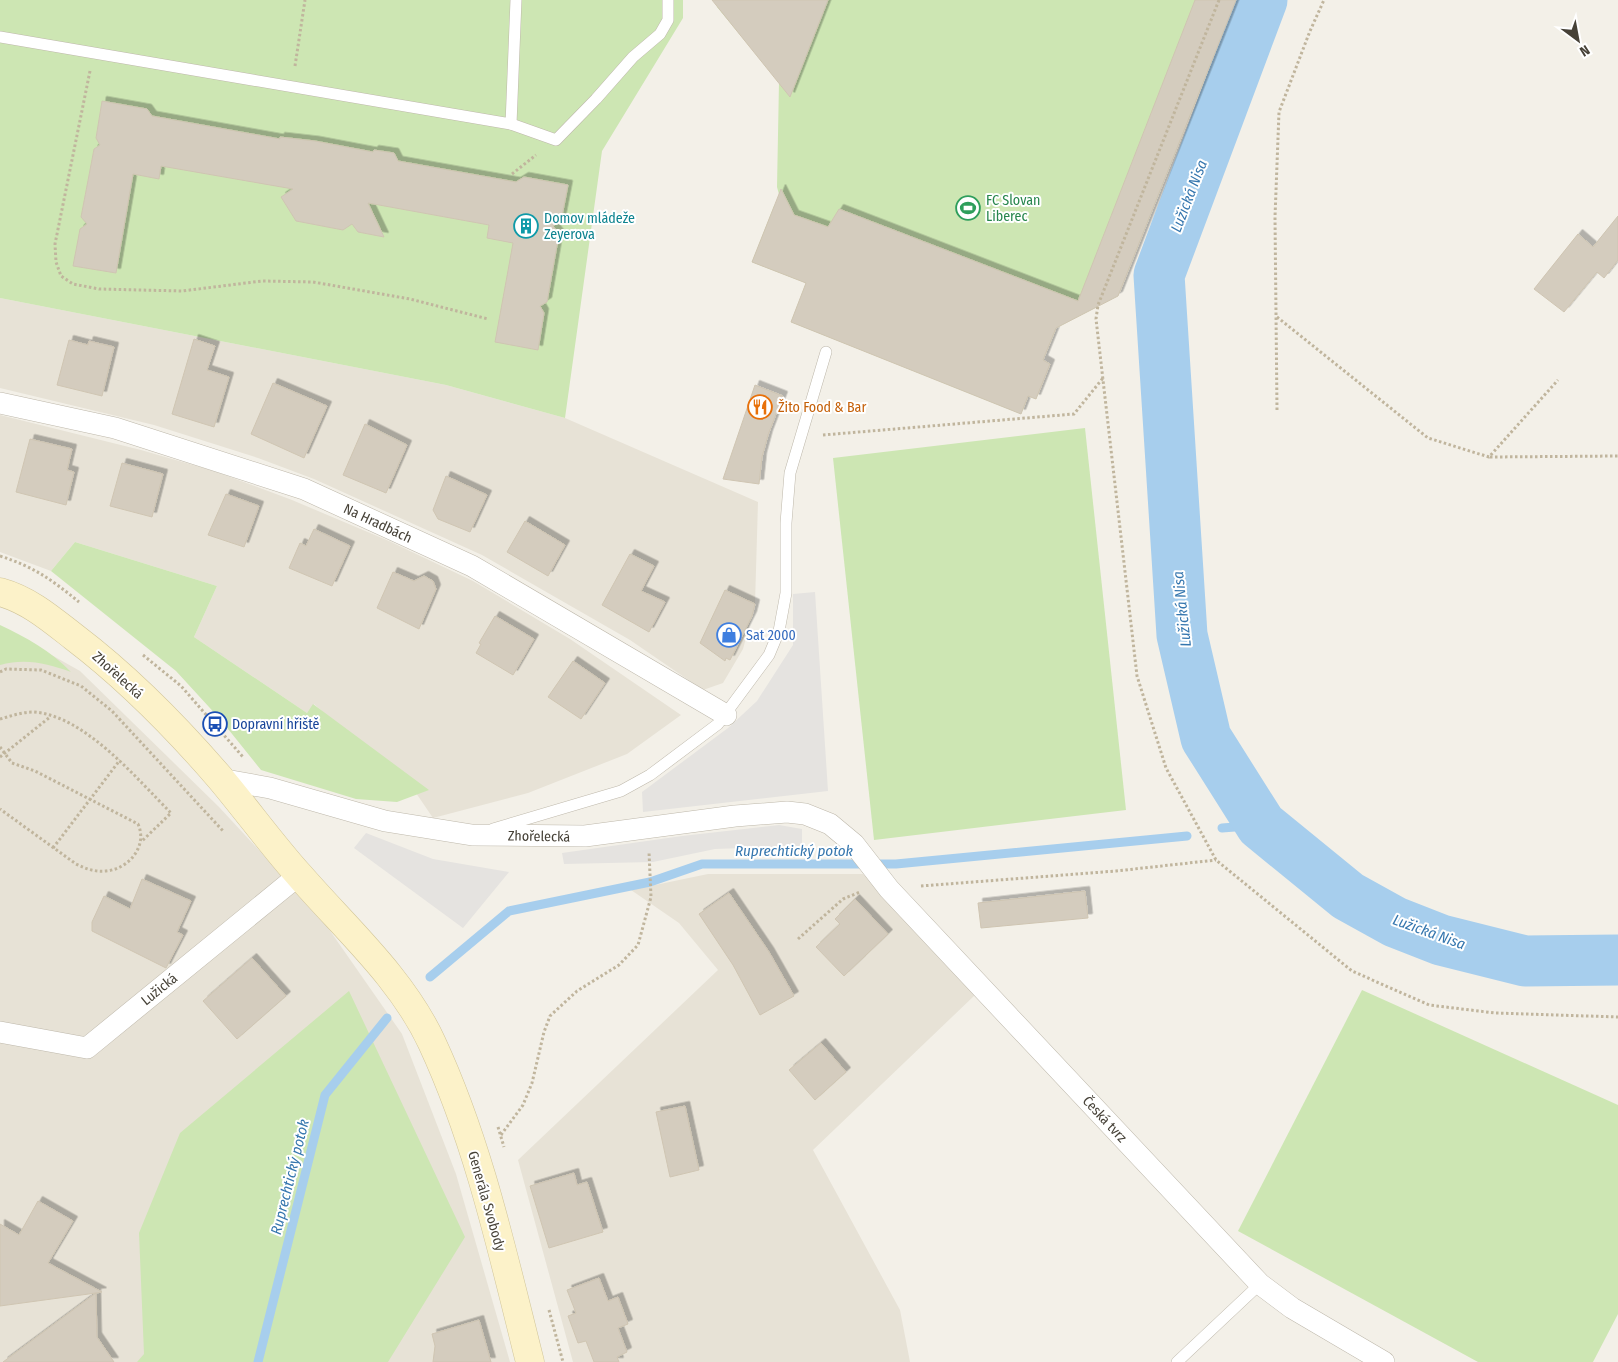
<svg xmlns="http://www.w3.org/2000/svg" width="1618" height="1362" font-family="'Fira Sans Condensed',sans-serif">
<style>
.residential{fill:#e7e2d6}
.green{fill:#cde6b3}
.parking{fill:#e5e3e0}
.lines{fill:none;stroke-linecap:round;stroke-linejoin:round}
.stream{stroke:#a7ceed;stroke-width:9}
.river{stroke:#a7ceed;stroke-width:51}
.building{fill:#d4ccbe;stroke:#cfc5b2;filter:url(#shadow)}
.lane-casing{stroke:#beb8ab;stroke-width:12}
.street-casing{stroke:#beb8ab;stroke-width:22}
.secondary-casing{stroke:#d1c599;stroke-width:29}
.path{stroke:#c0b59d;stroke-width:3;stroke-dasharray:2.5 2.5;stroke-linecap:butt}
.lane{stroke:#fff;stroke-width:11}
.street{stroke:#fff;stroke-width:21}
.secondary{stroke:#fcf2c9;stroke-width:28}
.labels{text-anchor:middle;stroke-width:4;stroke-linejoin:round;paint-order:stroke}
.leisure-label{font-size:14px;fill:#27864d;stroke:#fff;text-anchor:start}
.culture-label{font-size:14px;fill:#0d838f;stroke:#fff;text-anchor:start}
.food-label{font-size:14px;fill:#c56008;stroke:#fff;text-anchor:start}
.street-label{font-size:14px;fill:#464137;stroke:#fff}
.shop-label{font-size:14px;fill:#366cbe;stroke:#fff;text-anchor:start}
.transit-label{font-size:14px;fill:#164399;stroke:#fff;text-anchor:start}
.water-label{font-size:15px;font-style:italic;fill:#3576ae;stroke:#fff}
</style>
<defs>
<filter id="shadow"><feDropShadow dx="4.5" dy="-4.5" stdDeviation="0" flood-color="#0004"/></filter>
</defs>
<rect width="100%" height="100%" fill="#f3f0e8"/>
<!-- residential -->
<g class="residential">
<path d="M0,298L446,385L565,418L758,502L755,604L743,649L723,683L703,690L630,640L482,555L314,479L258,458L154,425L0,388Z"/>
<path d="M0,415L141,450L214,471L292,500L389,541L473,581L570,639L681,715L627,754L528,793L433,818L416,793L314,704L307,713L194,637L217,586L75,542L51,571L0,552Z"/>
<path d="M0,626L80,671L219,807L319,915L402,1034L456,1174L510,1362H0Z"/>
<path d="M708,874H863L975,995L813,1150L900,1310L910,1362H573L518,1160L718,970L679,923L631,890Z"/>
</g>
<!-- green -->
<g class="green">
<path d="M0,0H683V18L602,151L565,418L446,385L0,298Z"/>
<path d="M720,0H1236L1118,296L1056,328L1043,360L1050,364L1036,399L1028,396L1021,414L791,322L806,283L752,262L774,206L783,209L777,187L779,82L717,7Z"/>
<path d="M1085,428L1126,810L874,840L833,458Z"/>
<path d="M75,542L217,586L194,637L307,713L313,704L429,790L397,802L356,799L261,770L220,719L176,671L51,571Z"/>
<path d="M0,625C27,638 50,650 71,672C47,663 25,658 0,665Z"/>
<path d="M1362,990L1618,1105V1314L1593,1362H1478L1238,1231Z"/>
<path d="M349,991L465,1237L388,1362H137L144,1354L139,1233L180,1133Z"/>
</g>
<!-- parking -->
<g class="parking">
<path d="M815,592L828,791L643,812L642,792L728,728L757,701L793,645V594Z"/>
<path d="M779,825L802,829V846L715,849L653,862L564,864L562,853L682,836Z"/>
<path d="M366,833L433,859L509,872L463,928L354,848Z"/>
</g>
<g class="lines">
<!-- stream -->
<g class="stream">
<path d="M1222,828L1261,825"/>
<path d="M430,977L509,911L650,882L702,864H896L1187,836"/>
<path d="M258,1362L325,1095L387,1018"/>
</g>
<!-- river -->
<path class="river" d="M1262,0L1159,275L1182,635L1206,738L1261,825L1348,896L1395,922L1441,940L1525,961L1618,960"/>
</g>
<!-- building -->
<g class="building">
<path d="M712,0H828L790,97Z"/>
<path d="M1195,0H1236L1118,296L1056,328L1043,360L1050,364L1036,399L1028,396L1021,414L791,322L806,283L752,262L781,189L794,215L828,227L839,209L1078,301Z"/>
<path d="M102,101L147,109L152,116L280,139V137L315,141L373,152L374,150L394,153L398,161L516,182L524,177L568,185L561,221L553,226L559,234L547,302L540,306L544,313L538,350L495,342L513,243L487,238L489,225L368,203L384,237L358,232L352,224L343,230L296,221L281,197L293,189L161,166L159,179L133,174L116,273L73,266L80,229L87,224L81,217L94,149L100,145L96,138Z"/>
<path d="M1618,216V260L1604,278L1597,272L1564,312L1534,289L1578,234L1593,247Z"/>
<path d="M194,339L215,346L207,370L229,377L214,427L172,414Z"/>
<path d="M69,340L88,345L89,341L114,347L102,396L57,385Z"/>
<path d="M273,383L327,406L304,458L251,434Z"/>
<path d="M755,385L783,396L768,435L762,457L759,484L723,479Z"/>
<path d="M365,424L407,445L386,493L343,475Z"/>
<path d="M30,439L72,449L67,470L74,472L66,505L16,492Z"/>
<path d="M122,463L163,474L152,517L110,506Z"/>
<path d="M446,476L487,495L470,532L438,519L433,510Z"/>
<path d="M226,494L259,506L244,547L208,535Z"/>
<path d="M525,521L565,545L548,576L507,552Z"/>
<path d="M314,529L350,546L332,586L289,568L300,543L306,546Z"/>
<path d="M630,554L654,566L641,591L665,602L649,632L602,605Z"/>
<path d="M393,572L414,581L424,576L433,581L436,589L419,629L377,608Z"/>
<path d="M725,590L755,604L752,616L730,660L726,658L725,661L700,643Z"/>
<path d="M495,616L534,639L513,675L476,653L481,644L479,643Z"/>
<path d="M573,661L605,683L581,719L548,697Z"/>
<path d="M142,879L191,901L177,932L183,935L166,968L92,931V922L104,896L130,909Z"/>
<path d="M1085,891L1088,918L981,928L978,903Z"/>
<path d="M729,893L769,952L794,996L760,1015L733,965L699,914Z"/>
<path d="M855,899L888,934L844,976L816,947L840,924L835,919Z"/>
<path d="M252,958L286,996L237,1039L203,1001Z"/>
<path d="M821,1043L846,1072L815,1100L789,1070Z"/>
<path d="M685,1106L699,1170L670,1177L656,1112Z"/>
<path d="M574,1173L577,1185L587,1182L603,1232L549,1248L530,1186Z"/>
<path d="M38,1201L73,1221L48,1263L102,1292L96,1293L97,1337L114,1362H3L96,1293L0,1306V1224L19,1235Z"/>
<path d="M599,1278L608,1301L618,1297L628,1324L618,1328L627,1352L617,1357L619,1362H594L586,1341L578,1343L568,1316L576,1313L567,1290Z"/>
<path d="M479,1320L491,1362H433L435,1346L432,1334Z"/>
</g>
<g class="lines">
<!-- lane casing -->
<g class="lane-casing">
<g id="lane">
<path d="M0,37L511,124L516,0"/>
<path d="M511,124L556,140L596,99L633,57L660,34L668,20V0"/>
<path d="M493,829L621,791L650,775L718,724L769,655L779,631L786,593V523L790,473L826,352"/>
<path d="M1177,1362L1260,1284"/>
</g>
</g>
<!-- street casing -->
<g class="street-casing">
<g id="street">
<path d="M0,403L115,428L304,489L472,566L726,715"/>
<path d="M220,779L270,788L385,821L472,835L585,836L735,816L787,812L805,814L830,824L854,844L889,889L1260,1284L1292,1308L1384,1362"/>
<path d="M0,1032L87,1048L299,875"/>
</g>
</g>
<!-- secondary casing -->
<g class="secondary-casing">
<path id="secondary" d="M0,592C29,600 51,619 74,637C128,678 176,727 220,778C247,810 272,845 300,876C346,929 402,978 432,1043C479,1144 503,1255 530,1362"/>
</g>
<!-- path -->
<g class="path">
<path d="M1219,0L1098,305L1096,319L1137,676L1166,768L1216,860L1352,971L1429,1005L1495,1013L1618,1017"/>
<path d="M295,66L305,0"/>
<path d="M90,71L55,244L56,262L61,276L73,284L99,289L182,291L262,281L313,282L410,299L488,319"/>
<path d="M512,174L536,155"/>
<path d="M1277,317L1428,438L1489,457L1558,380"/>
<path d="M1277,410L1275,217L1279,112L1310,31L1324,0"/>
<path d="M823,435L1074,414L1103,378"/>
<path d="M1490,457L1618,456"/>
<path d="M0,556C34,567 51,579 79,602"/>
<path d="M143,655L181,686L243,757"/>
<path d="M0,672L6,669L41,670L81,686L112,711L224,832"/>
<path d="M0,719C11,716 22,712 34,712C85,716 136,778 171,813L142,841"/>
<path d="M0,747L12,763L35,771L138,824C148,846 129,869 106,871C95,872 86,869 76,864L0,809"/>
<path d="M0,757L50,717"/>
<path d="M53,848L120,760"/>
<path d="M921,886L1116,871L1216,860"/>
<path d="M798,939L843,899L860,892"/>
<path d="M498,1127L504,1147"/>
<path d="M501,1135L523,1105L532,1083L544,1032L550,1016L577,991L619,965L638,945L651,897L649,852"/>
<path d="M549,1310L563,1362"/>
</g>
<!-- lane -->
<use href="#lane" class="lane"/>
<!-- street -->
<use href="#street" class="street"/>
<!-- secondary -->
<use href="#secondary" class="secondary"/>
</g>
<!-- icons -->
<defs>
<g id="stadium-ring" transform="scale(1.25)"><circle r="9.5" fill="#fff" stroke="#2e9e5b" stroke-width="1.5"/><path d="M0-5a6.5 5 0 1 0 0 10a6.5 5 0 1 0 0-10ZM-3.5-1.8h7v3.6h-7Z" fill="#2e9e5b"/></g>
<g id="building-ring" transform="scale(1.25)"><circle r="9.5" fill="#fff" stroke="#0f9aa8" stroke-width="1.5"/><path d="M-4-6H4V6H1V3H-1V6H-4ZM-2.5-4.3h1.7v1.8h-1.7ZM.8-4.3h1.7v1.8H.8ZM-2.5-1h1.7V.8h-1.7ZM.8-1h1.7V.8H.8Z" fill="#0f9aa8"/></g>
<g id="restaurant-ring" transform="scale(1.25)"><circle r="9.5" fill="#fff" stroke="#e8710a" stroke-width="1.5"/><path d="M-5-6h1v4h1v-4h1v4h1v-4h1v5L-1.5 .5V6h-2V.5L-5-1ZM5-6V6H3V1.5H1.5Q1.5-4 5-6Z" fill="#e8710a"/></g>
<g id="shop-ring" transform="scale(1.25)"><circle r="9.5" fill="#fff" stroke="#3f7fe0" stroke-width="1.5"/><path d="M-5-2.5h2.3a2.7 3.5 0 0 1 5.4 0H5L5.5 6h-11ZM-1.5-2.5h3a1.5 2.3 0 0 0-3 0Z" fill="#3f7fe0"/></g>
<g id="bus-ring" transform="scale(1.25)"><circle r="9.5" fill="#fff" stroke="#1a4fb4" stroke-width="1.5"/><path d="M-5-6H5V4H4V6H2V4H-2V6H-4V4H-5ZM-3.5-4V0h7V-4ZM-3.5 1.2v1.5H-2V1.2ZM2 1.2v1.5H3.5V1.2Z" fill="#1a4fb4"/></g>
</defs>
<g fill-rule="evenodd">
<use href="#stadium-ring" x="968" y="208"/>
<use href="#building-ring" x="526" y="226"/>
<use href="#restaurant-ring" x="760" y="407"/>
<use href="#shop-ring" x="729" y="635"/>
<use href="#bus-ring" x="215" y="724"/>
</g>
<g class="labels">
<!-- leisure labels -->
<g class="leisure-label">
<text x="986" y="205">FC Slovan<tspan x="986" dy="16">Liberec</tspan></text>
</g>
<!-- culture labels -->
<g class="culture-label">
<text x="544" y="223">Domov mládeže<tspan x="544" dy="16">Zeyerova</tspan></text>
</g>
<!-- food labels -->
<g class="food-label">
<text x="778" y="412">Žito Food &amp; Bar</text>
</g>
<!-- street labels -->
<g class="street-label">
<text transform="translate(378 523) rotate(25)" y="5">Na Hradbách</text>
<text transform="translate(118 675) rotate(42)" y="5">Zhořelecká</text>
<text transform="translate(539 836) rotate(1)" y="5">Zhořelecká</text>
<text transform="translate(159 989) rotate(-39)" y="5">Lužická</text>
<text transform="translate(1105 1119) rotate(47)" y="5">Česká tvrz</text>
<text transform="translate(487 1201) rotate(74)" y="5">Generála Svobody</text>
</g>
<!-- shop labels -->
<g class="shop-label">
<text x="746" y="640">Sat 2000</text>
</g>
<!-- transit labels -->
<g class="transit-label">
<text x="232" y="729">Dopravní hřiště</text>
</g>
<!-- water labels -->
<g class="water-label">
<text transform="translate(1189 196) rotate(-69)" y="5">Lužická Nisa</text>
<text transform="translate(1182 609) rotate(-96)" y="5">Lužická Nisa</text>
<text x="794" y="856">Ruprechtický potok</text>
<text transform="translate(1429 932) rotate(20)" y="5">Lužická Nisa</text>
<text transform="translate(290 1177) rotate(-76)" y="5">Ruprechtický potok</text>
</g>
</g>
<!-- north arrow -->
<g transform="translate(1578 40) rotate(148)" stroke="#ffffff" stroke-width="4" paint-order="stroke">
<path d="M0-4L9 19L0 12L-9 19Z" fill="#464137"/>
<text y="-8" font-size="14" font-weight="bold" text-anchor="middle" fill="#464137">N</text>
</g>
</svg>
